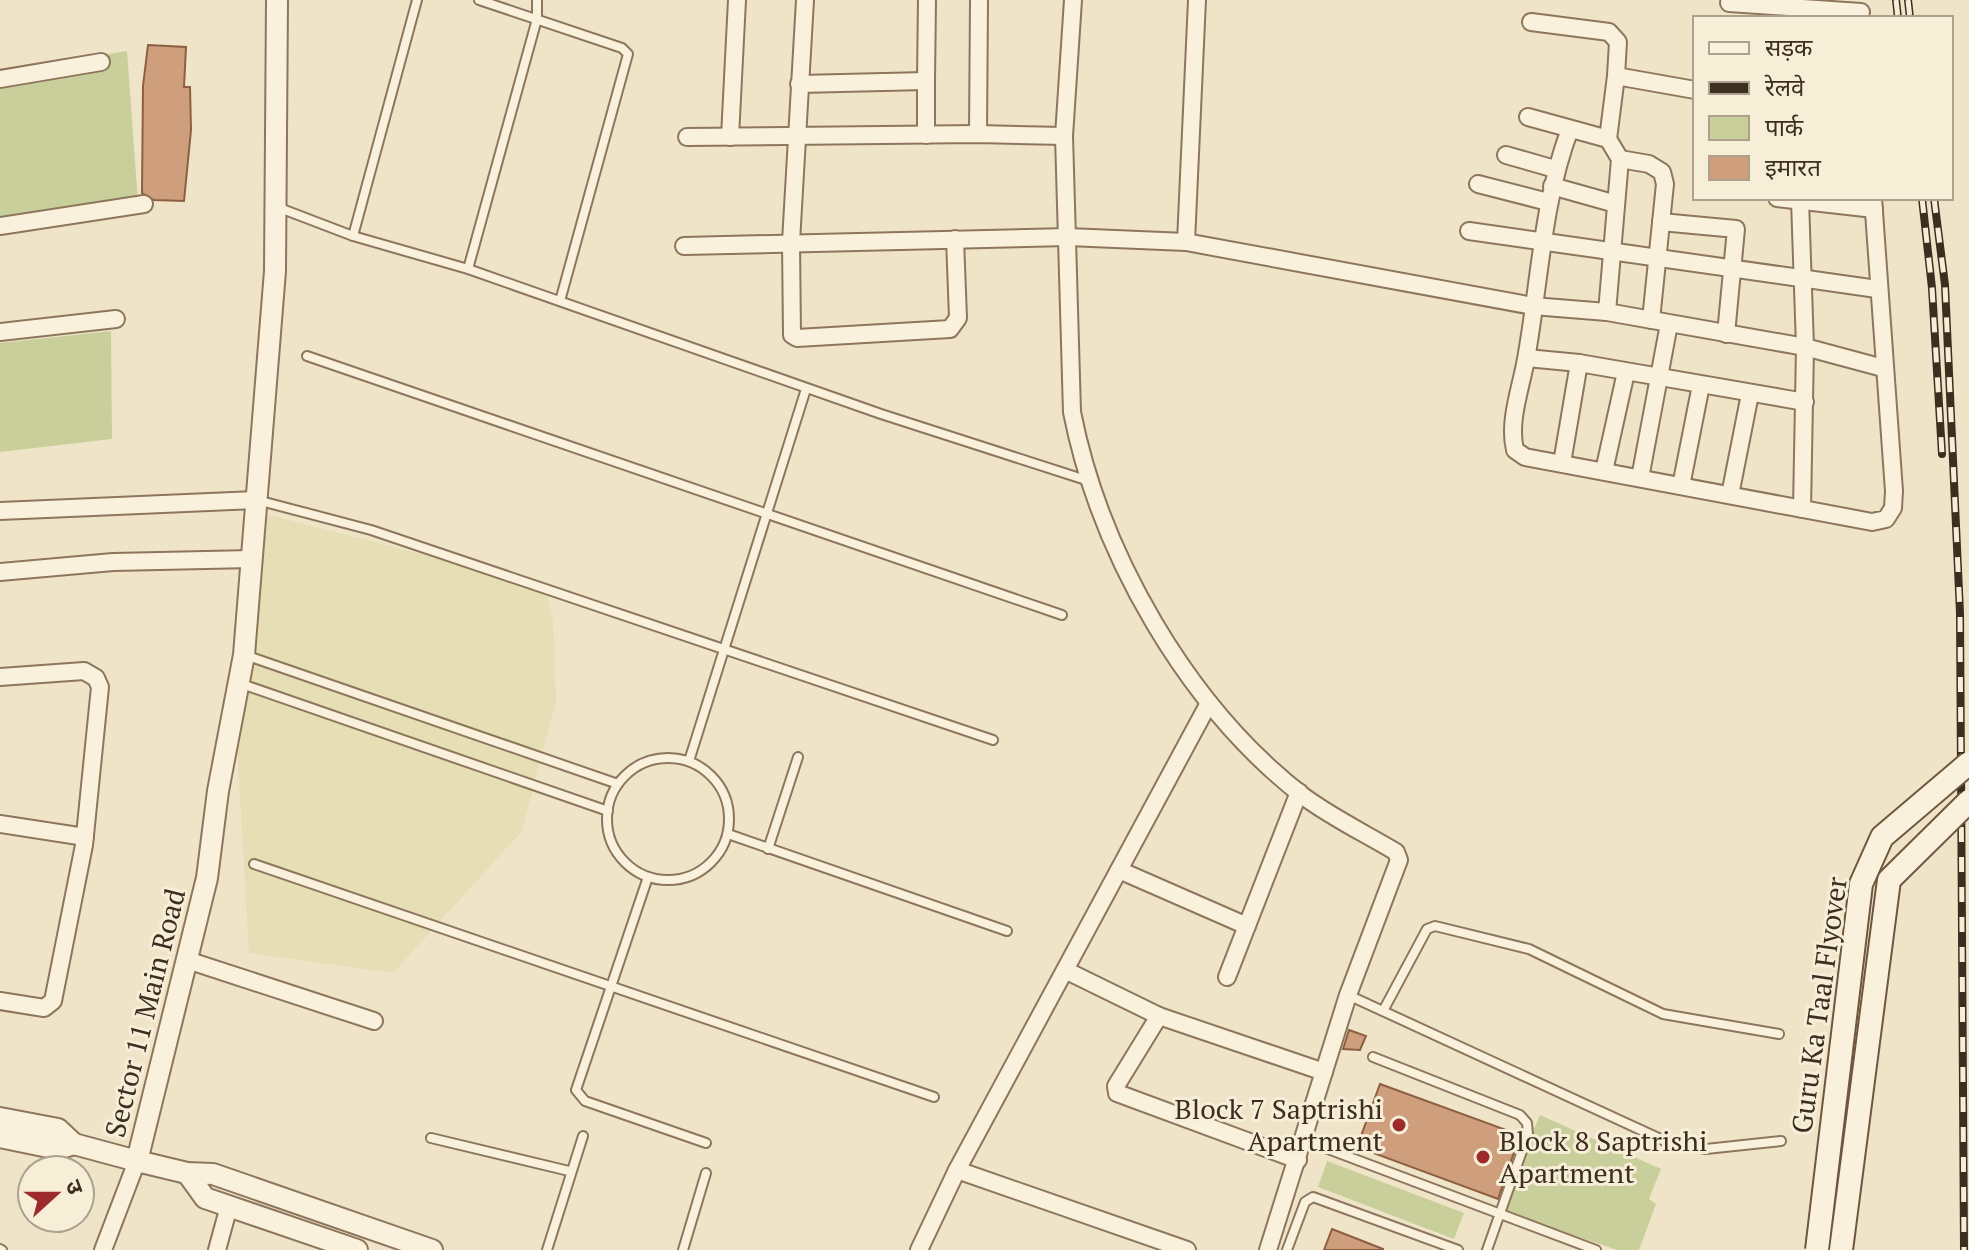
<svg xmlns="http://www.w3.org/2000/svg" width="1969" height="1250" font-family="'PT Serif','Noto Sans Devanagari',serif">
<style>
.farmland{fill:#e6deb5}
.green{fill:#c9cf9b}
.building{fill:#cf9f7d;stroke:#8d5f41;stroke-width:2}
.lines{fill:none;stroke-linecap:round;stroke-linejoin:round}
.service-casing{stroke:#8d765c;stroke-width:12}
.minor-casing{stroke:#8d765c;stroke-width:20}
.tertiary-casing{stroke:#8d765c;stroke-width:24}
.service{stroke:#faf1dc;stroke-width:8}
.minor{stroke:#faf1dc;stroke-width:16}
.tertiary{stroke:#faf1dc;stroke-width:20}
.rail-casing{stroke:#3d2e20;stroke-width:8}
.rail{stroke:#f7eed8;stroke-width:5;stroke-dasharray:15;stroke-linecap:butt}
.secondary-bridge-casing{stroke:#6f573f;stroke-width:26;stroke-linecap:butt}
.secondary-bridge{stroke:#faf1dc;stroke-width:22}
.poi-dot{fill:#9e2a2b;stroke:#f7eed8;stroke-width:3}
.labels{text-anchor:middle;stroke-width:6;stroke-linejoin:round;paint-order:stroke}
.street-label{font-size:28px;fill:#3d2e20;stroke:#f7eed8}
.poi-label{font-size:28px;fill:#3d2e20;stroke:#f7eed8;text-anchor:end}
</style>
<rect width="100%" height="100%" fill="#f0e4c8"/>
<!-- farmland -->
<path class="farmland" d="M266,514L545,586L553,621L556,700L522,831L393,973L249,953L236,728Z"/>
<!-- green -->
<g class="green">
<path d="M127,51L138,202L0,225V72Z"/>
<path d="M111,331L112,439L0,452V343Z"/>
<path d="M1540,1115L1661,1169L1649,1199L1656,1204L1639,1250H1617L1499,1210Z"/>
<path d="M1327,1161L1464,1213L1454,1239L1318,1187Z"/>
</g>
<!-- building -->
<g class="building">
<path d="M148,45L186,47L184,87H190L191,130L184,201L154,200L142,193L143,86Z"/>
<path d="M1349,1030L1366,1036L1360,1050L1343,1049Z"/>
<path d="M1380,1084L1520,1135L1498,1199L1357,1147Z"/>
<path d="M1332,1229L1383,1249V1250H1324Z"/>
</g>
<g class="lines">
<!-- service casing -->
<g class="service-casing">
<g id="service">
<path d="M479,0L622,48L628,54L560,301"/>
<path d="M277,207L353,236L468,269L881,414L1089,481"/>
<path d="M353,236L417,0"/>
<path d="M468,269L537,19V0"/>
<path d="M307,356L1062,615"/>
<path d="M257,500L371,530L993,740"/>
<path d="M245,655L618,784"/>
<path d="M239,683L608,811"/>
<circle cx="668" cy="819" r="61"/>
<path d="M689,761L806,389"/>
<path d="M728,834L1007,931"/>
<path d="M768,849L798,757"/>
<path d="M254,864L934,1097"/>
<path d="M648,877L576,1090L585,1101L706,1143"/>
<path d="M1348,995L1667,1142L1706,1149L1781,1141"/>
<path d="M1383,1011L1427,929L1435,926L1529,949L1663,1014L1779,1034"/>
<path d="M1373,1057L1520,1115L1527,1123L1528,1134L1487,1250"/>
<path d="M431,1138L569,1171"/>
<path d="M1304,1140L1596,1250"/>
<path d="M0,1249L2,1250"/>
<path d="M547,1250L583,1136"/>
<path d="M683,1250L706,1173"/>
<path d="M1287,1250L1305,1202L1313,1197L1458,1250"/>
</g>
</g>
<!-- minor casing -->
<g class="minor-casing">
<g id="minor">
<path d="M805,0L791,242L792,335L797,338L950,329L958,318L955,239"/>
<path d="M1073,0L1064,136L1072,412C1100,554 1187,706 1303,796C1331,817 1366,834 1396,852L1399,860L1348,995L1268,1250"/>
<path d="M1729,3L1861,12"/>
<path d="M1531,22L1609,32L1618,42L1616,76L1695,90"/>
<path d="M0,79L101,62"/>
<path d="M926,81V135"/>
<path d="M799,84L926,81L927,0"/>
<path d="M1528,117L1608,139L1620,159L1607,312"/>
<path d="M1570,129C1542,203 1540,281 1526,359C1521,388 1508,421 1515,450L1525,457L1872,522L1886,519L1893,508L1894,491L1873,198"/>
<path d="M978,134L979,0"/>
<path d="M687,137L978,134L1064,136"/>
<path d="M730,137L737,0"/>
<path d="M1608,139L1616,76"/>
<path d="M1506,155L1555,169"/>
<path d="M1620,159L1649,164L1662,172L1665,184L1651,320"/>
<path d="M1478,184L1548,202"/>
<path d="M1552,186L1616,204"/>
<path d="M1777,198L1874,209"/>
<path d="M1800,200L1805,347L1802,509"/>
<path d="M1661,222L1736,229L1726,334"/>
<path d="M0,226L144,204"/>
<path d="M1469,231L1877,289"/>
<path d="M1186,242L1197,0"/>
<path d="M684,246L1068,237L1186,242L1533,306L1607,312L1805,347L1883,368"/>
<path d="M0,332L116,319"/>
<path d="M1527,358L1579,363L1805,402"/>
<path d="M1562,463L1579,363"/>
<path d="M1604,471L1626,372"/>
<path d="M1640,478L1669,324"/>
<path d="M1681,486L1701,385"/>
<path d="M1730,495L1750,394"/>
<path d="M0,511L256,500"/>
<path d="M0,572L113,562L252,559"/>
<path d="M0,677L84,671L96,678L100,687L84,845L53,1001L44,1008L0,1001"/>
<path d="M0,824L85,837"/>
<path d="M1119,870L1247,926"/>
<path d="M187,960L374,1021"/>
<path d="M1067,971L1159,1016L1116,1086L1117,1093L1298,1160"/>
<path d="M1227,977L1299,792"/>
<path d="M1159,1016L1324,1072"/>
<path d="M957,1170L1187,1250"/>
<path d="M103,1250L137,1161"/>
<path d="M217,1250L229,1206"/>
<path d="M919,1250L957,1170L1209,703"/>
</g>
</g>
<!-- tertiary casing -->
<g class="tertiary-casing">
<g id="tertiary">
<path d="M0,1118L58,1129L74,1144L137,1161L187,1173L213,1174L432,1250"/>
<path d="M0,1137L58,1149L74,1144"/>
<path d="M137,1161L207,878L218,791L244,655L275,271L277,0"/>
<path d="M187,1173L205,1198L357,1250"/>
</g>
</g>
<!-- service -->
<use href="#service" class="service"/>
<!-- minor -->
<use href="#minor" class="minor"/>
<!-- tertiary -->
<use href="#tertiary" class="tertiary"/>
<!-- rail casing -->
<g class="rail-casing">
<g id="rail">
<path d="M1896,0L1898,18"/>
<path d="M1908,0L1910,18"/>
<path d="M1922,198L1932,288L1942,454"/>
<path d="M1934,198L1945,285L1960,613L1964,1250"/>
</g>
</g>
<!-- rail -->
<use href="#rail" class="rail"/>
<!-- secondary-bridge casing -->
<g class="secondary-bridge-casing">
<g id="secondary-bridge">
<path d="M1817,1250L1861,884L1882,837L1969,763"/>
<path d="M1841,1250L1889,880L1969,801"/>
</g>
</g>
<!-- secondary-bridge -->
<use href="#secondary-bridge" class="secondary-bridge"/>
</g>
<!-- markers -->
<g class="poi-dot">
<circle cx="1399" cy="1125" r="8"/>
<circle cx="1483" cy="1157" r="8"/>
</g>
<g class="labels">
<!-- street labels -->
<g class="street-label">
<text transform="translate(1819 1005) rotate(-82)" y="10">Guru Ka Taal Flyover</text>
<text transform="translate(145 1013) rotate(-76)" y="10">Sector 11 Main Road</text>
</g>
<!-- poi labels -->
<g class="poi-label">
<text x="1383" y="1119">Block 7 Saptrishi<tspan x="1383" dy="32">Apartment</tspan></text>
<text x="1499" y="1151" text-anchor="start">Block 8 Saptrishi<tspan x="1499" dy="32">Apartment</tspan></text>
</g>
</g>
<!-- legend -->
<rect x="1693" y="16" width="260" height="184" fill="#f7eed8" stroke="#ada18e" stroke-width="2"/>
<rect x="1709" y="42" width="40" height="12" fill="#faf1dc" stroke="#ada18e" stroke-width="2"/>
<text x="1765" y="56" font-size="24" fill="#3d2e20">सड़क</text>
<rect x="1709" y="82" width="40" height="12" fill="#3d2e20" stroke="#ada18e" stroke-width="2"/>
<text x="1765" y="96" font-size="24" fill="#3d2e20">रेलवे</text>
<rect x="1709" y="116" width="40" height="24" fill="#c9cf9b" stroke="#ada18e" stroke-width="2"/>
<text x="1765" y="136" font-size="24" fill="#3d2e20">पार्क</text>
<rect x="1709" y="156" width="40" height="24" fill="#cf9f7d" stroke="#ada18e" stroke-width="2"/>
<text x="1765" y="176" font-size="24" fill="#3d2e20">इमारत</text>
<!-- north arrow -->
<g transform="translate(56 1194) rotate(69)"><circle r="38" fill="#f7eed8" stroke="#ada18e" stroke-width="2"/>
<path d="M0-6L14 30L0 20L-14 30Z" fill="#9e2a2b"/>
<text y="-12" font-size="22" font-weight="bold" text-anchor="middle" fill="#3d2e20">उ</text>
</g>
</svg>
